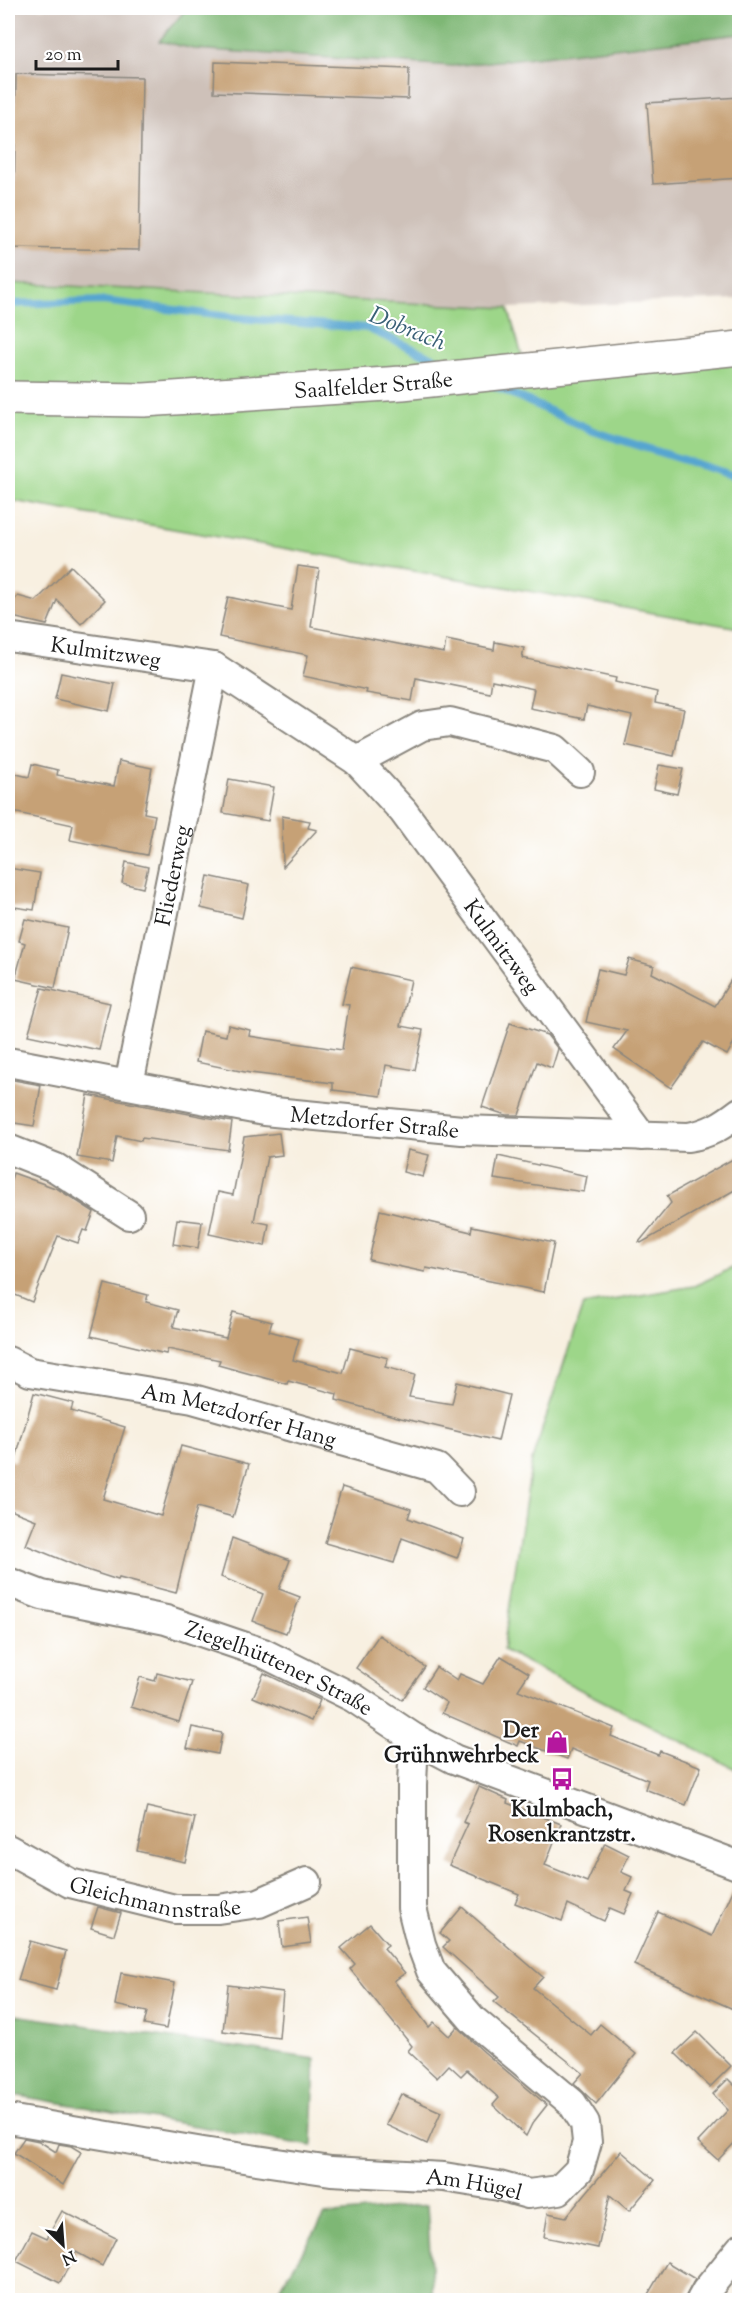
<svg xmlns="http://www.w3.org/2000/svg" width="747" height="2308" font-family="'Sorts Mill Goudy',serif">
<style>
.industrial{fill:#cec1b9}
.green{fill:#9dd689;stroke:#5c7952;stroke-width:1.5}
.forest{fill:#7eb775;stroke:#4d6a48;stroke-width:1.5}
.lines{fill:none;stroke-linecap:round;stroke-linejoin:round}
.stream{stroke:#56a5d0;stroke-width:8}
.building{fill:#c6a176}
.minor-casing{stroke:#8a867e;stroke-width:32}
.major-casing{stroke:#8a867e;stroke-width:36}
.minor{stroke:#fff;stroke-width:28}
.major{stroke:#fff;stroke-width:33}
.labels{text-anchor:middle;stroke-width:4.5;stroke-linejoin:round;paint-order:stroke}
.street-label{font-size:22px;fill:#1c1c1c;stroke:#fff}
.poi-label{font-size:22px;font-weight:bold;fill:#1c1c1c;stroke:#fff;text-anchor:end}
.water-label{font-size:24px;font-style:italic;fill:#396076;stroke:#fff}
</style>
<rect width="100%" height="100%" fill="#fff"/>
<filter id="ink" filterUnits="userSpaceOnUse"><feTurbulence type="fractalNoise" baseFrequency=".0167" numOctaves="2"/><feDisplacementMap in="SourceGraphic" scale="12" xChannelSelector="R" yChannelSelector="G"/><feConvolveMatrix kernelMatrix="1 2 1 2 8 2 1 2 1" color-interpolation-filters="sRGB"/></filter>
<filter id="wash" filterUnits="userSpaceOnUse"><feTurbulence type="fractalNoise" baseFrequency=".008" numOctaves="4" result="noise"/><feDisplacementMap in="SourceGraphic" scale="24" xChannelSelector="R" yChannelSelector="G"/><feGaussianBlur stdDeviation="1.35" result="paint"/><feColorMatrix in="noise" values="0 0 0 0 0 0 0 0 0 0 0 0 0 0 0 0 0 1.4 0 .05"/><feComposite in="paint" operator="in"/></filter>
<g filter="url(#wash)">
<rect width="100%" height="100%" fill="#f8f0e1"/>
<!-- industrial -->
<path class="industrial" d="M8,8H187L160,41L194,49L453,66L739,34V299L508,308L8,283Z"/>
<!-- green -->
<g class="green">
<path d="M8,283L508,308L526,369L739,348V628L8,500Z"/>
<path d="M739,1265V1771L503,1650L532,1460L583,1305L694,1286Z"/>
</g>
<!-- forest -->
<g class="forest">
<path d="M187,8H739L740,34L453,66L194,49L159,41Z"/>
<path d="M8,2014L315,2059L312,2146L8,2094Z"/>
<path d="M427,2205L433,2300H273L325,2215Z"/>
</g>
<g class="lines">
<!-- stream -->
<g class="stream">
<path d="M8,304L103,301L239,318L367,328L451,366"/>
<path d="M493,385L593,431L731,475H740"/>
</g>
</g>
<g id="blocks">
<!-- building -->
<g class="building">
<path d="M215,62L409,69L408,99L214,92Z"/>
<path d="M16,74L142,77L139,250L8,248V201H14Z"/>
<path d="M740,97V178L653,184L647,103Z"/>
<path d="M71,566L105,600L81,624L57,600L47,625L8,616V606L18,596L36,601Z"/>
<path d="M298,566L319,569L311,627L444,653L446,640L494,650L495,642L524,648L522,658L616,678L615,682L657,692L655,703L684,709L674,756L625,745L632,716L587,706L584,719L530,708L534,689L492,680L490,693L416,678L412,701L366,693L367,690L303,676L308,655L219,637L228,597L291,610Z"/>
<path d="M61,673L115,684L109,711L55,699Z"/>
<path d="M119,761L152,768L144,813L155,815L147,855L70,840L73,825L8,811V772L29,777L32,764L58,770L57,775L114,786Z"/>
<path d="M659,765L683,769L677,794L654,789Z"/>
<path d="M229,779L274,787L268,821L223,813Z"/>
<path d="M282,816L310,821L308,828L317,830L283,867Z"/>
<path d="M126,862L148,867L143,888L122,883Z"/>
<path d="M8,868L40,873L34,910L8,906Z"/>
<path d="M208,876L249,885L242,918L201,908Z"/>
<path d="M25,919L68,928L55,988L15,979L25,943L19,941Z"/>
<path d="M629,959L654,966L652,973L715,1006L740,965V1031L727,1055L703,1042L671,1088L614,1049L627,1031L586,1022L598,969L624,975Z"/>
<path d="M351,967L411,980L401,1026L423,1030L415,1070L386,1065L381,1096L333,1090V1083L250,1073L196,1062L202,1031L226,1036L228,1025L250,1030L249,1036L342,1050L349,1005L342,1004Z"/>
<path d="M42,988L110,1003L99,1050L28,1035Z"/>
<path d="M510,1023L547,1035L558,1049L552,1068L537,1062L519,1115H506L482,1107Z"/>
<path d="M8,1079L41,1085L34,1126L8,1122Z"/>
<path d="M88,1095L232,1122L228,1150L142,1138L141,1141L117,1136L112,1163L77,1157Z"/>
<path d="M279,1133L282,1155L267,1157L254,1221L269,1224L265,1246L209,1234L218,1192L233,1195L244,1137Z"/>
<path d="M408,1150L429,1155L423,1177L403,1172Z"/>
<path d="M740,1155V1187L641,1243L639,1242L671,1203L667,1196Z"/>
<path d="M498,1156L587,1176L584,1192L494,1179Z"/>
<path d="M13,1173L58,1189L94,1212L87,1231L83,1230L78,1243L58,1236L32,1302L8,1292V1189Z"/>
<path d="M380,1210L471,1232L472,1226L554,1243L544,1292L426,1268L425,1272L369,1260Z"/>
<path d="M177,1219L202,1222L198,1248L173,1244Z"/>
<path d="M105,1284L148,1295L146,1302L178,1310L173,1327L226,1338L233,1312L272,1322L269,1331L299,1339L293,1360L343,1373L350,1348L388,1358L385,1367L415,1375L409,1397L452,1404L457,1382L509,1395L498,1441L401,1418L336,1400L337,1394L288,1381L287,1384L218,1365L220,1360L168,1349L166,1354L91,1336Z"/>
<path d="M34,1393L73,1403L71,1411L125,1427L103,1499L161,1516L181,1446L249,1464L233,1517L197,1507L176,1593L119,1578L118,1580L84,1569L26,1545L36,1520L8,1509V1459L15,1462Z"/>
<path d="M342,1487L411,1509L408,1518L464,1539L457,1558L402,1538L394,1563L325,1543Z"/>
<path d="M232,1538L290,1560L279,1589L300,1597L286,1633L253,1621L263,1594L221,1577Z"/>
<path d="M379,1635L425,1667L402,1700L356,1668Z"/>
<path d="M501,1656L529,1673L518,1690L614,1728L611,1736L658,1755L660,1751L701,1767L686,1805L645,1789L648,1780L571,1749L567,1759L520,1741L518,1746L442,1713L447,1703L423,1687L436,1667L457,1681L460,1674L483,1684Z"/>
<path d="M157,1673L192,1682L179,1722L131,1707L140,1677L155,1681Z"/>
<path d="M264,1673L320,1700L311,1721L253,1697Z"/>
<path d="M192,1727L222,1733L218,1754L187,1748Z"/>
<path d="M479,1787L508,1800L507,1803L561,1824L545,1865L587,1882L605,1843L629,1855L621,1872L632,1877L626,1891L633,1894L624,1914L610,1908L604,1921L568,1904L562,1921L515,1903L519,1894L449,1865L468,1824L463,1822Z"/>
<path d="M147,1807L195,1818L185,1862L137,1851Z"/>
<path d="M737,1882H740V2012L634,1965L658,1912L712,1936Z"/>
<path d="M98,1907L121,1913L114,1935L91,1928Z"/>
<path d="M462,1907L543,1977L533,1988L591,2035L600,2024L636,2054L596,2104L574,2083L583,2073L494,2002L499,1997L443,1947L449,1941L440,1933Z"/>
<path d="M307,1917L311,1943L282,1947L279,1921Z"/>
<path d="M370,1924L388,1945L384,1948L405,1973L394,1981L429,2027L434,2022L449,2036L457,2027L484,2052L547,2105L532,2124L526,2136L493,2105L499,2098L467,2070L461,2076L449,2065L437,2078L408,2051L412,2046L350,1969L355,1964L341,1948Z"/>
<path d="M30,1941L66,1951L56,1990L18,1980Z"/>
<path d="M121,1973L175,1983L166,2029L144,2025L147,2012L115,2005Z"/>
<path d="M228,1985L283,1992L279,2038L223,2031Z"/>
<path d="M697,2032L731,2066L710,2087L675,2053Z"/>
<path d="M728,2079L740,2091V2137L718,2160L698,2142L728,2110L713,2094Z"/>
<path d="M401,2094L441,2112L427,2144L386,2125Z"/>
<path d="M24,2138L39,2141L56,2152L59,2144L71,2146L81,2152L63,2185L14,2153Z"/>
<path d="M621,2151L655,2180L629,2211L610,2195L598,2248L544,2237L548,2213L566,2217Z"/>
<path d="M62,2211L116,2238L102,2266L76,2252L60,2283L16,2261L32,2231L47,2238Z"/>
<path d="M667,2262L695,2279L683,2301H644Z"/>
</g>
</g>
</g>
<g filter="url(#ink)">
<use href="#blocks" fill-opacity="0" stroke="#8a867e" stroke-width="1.5"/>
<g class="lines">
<!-- minor casing -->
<g class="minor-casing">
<g id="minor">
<path id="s1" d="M8,637L214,667L357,761L403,811L642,1136"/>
<path d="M357,761L422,726L450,722L555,749L580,772"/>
<path id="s2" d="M8,1062L264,1111L462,1130L688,1137C709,1134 723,1125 740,1112"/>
<path id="s3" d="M129,1084L214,667"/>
<path d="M8,1149L56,1168L129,1215"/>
<path id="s4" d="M8,1361L30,1372L193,1399L437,1468L460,1492"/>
<path id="s5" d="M8,1582L42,1595L166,1620L263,1653L354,1698L414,1738L454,1759L740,1866"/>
<path id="s6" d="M8,1849L70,1883L175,1909H218L259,1903L307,1882"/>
<path id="s7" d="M8,2119L203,2152L331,2171L444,2177L499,2186L528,2194L559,2190L579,2170L587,2142L585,2123L572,2103L473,2020L431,1971L421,1944L412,1908V1785L414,1738"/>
<path d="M701,2300L706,2291L740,2249"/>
</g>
</g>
<!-- major casing -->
<g class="major-casing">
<g id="major">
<path id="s8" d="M8,398L144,400L402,383L740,348"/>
</g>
</g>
<!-- minor -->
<use href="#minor" class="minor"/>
<!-- major -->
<use href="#major" class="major"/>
</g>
</g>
<!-- icons -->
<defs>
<g id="shop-bare" transform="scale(1.8)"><path d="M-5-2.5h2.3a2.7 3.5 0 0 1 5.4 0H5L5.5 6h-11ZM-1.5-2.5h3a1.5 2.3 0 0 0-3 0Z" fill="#b5179e" stroke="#fff" stroke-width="2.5" paint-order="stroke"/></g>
<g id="bus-bare" transform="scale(1.8)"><path d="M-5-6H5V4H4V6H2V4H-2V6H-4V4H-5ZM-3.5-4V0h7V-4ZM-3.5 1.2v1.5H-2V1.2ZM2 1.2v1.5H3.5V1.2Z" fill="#b5179e" stroke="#fff" stroke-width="2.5" paint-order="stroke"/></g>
</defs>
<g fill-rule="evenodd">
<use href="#shop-bare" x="557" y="1742"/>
<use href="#bus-bare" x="562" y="1779"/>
</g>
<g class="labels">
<!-- street labels -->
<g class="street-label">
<text dy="8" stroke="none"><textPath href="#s8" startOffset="366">Saalfelder Straße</textPath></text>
<text dy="8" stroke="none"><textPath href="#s1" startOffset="99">Kulmitzweg</textPath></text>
<text dy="8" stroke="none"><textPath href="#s3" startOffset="213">Fliederweg</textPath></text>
<text dy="8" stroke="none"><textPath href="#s1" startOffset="615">Kulmitzweg</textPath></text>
<text dy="8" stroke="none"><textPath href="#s2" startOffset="372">Metzdorfer Straße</textPath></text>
<text dy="8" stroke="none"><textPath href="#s4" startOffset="238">Am Metzdorfer Hang</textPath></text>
<text dy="8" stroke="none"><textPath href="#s5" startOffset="286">Ziegelhüttener Straße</textPath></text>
<text dy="8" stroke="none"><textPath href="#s6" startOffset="158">Gleichmannstraße</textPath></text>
<text dy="8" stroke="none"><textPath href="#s7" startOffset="471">Am Hügel</textPath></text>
</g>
<!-- poi labels -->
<g class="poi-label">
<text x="539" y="1737">Der<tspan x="539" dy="25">Grühnwehrbeck</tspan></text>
<text x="562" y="1816" text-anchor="middle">Kulmbach,<tspan x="562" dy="25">Rosenkrantzstr.</tspan></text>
</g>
<!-- water labels -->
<g class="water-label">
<text transform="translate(408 328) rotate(22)" y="8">Dobrach</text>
</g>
</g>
<!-- margin -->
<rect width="747" height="2308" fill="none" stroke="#fff" stroke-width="30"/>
<!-- north arrow -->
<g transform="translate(63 2245) rotate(155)" stroke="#ffffff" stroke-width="4.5" paint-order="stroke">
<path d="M0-4.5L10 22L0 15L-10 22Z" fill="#1c1c1c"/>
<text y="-9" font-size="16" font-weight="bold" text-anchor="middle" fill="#1c1c1c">N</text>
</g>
<!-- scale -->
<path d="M36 60v9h82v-9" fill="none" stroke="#1c1c1c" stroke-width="3"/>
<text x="45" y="60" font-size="18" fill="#1c1c1c" stroke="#ffffff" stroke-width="4.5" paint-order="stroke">20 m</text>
</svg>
